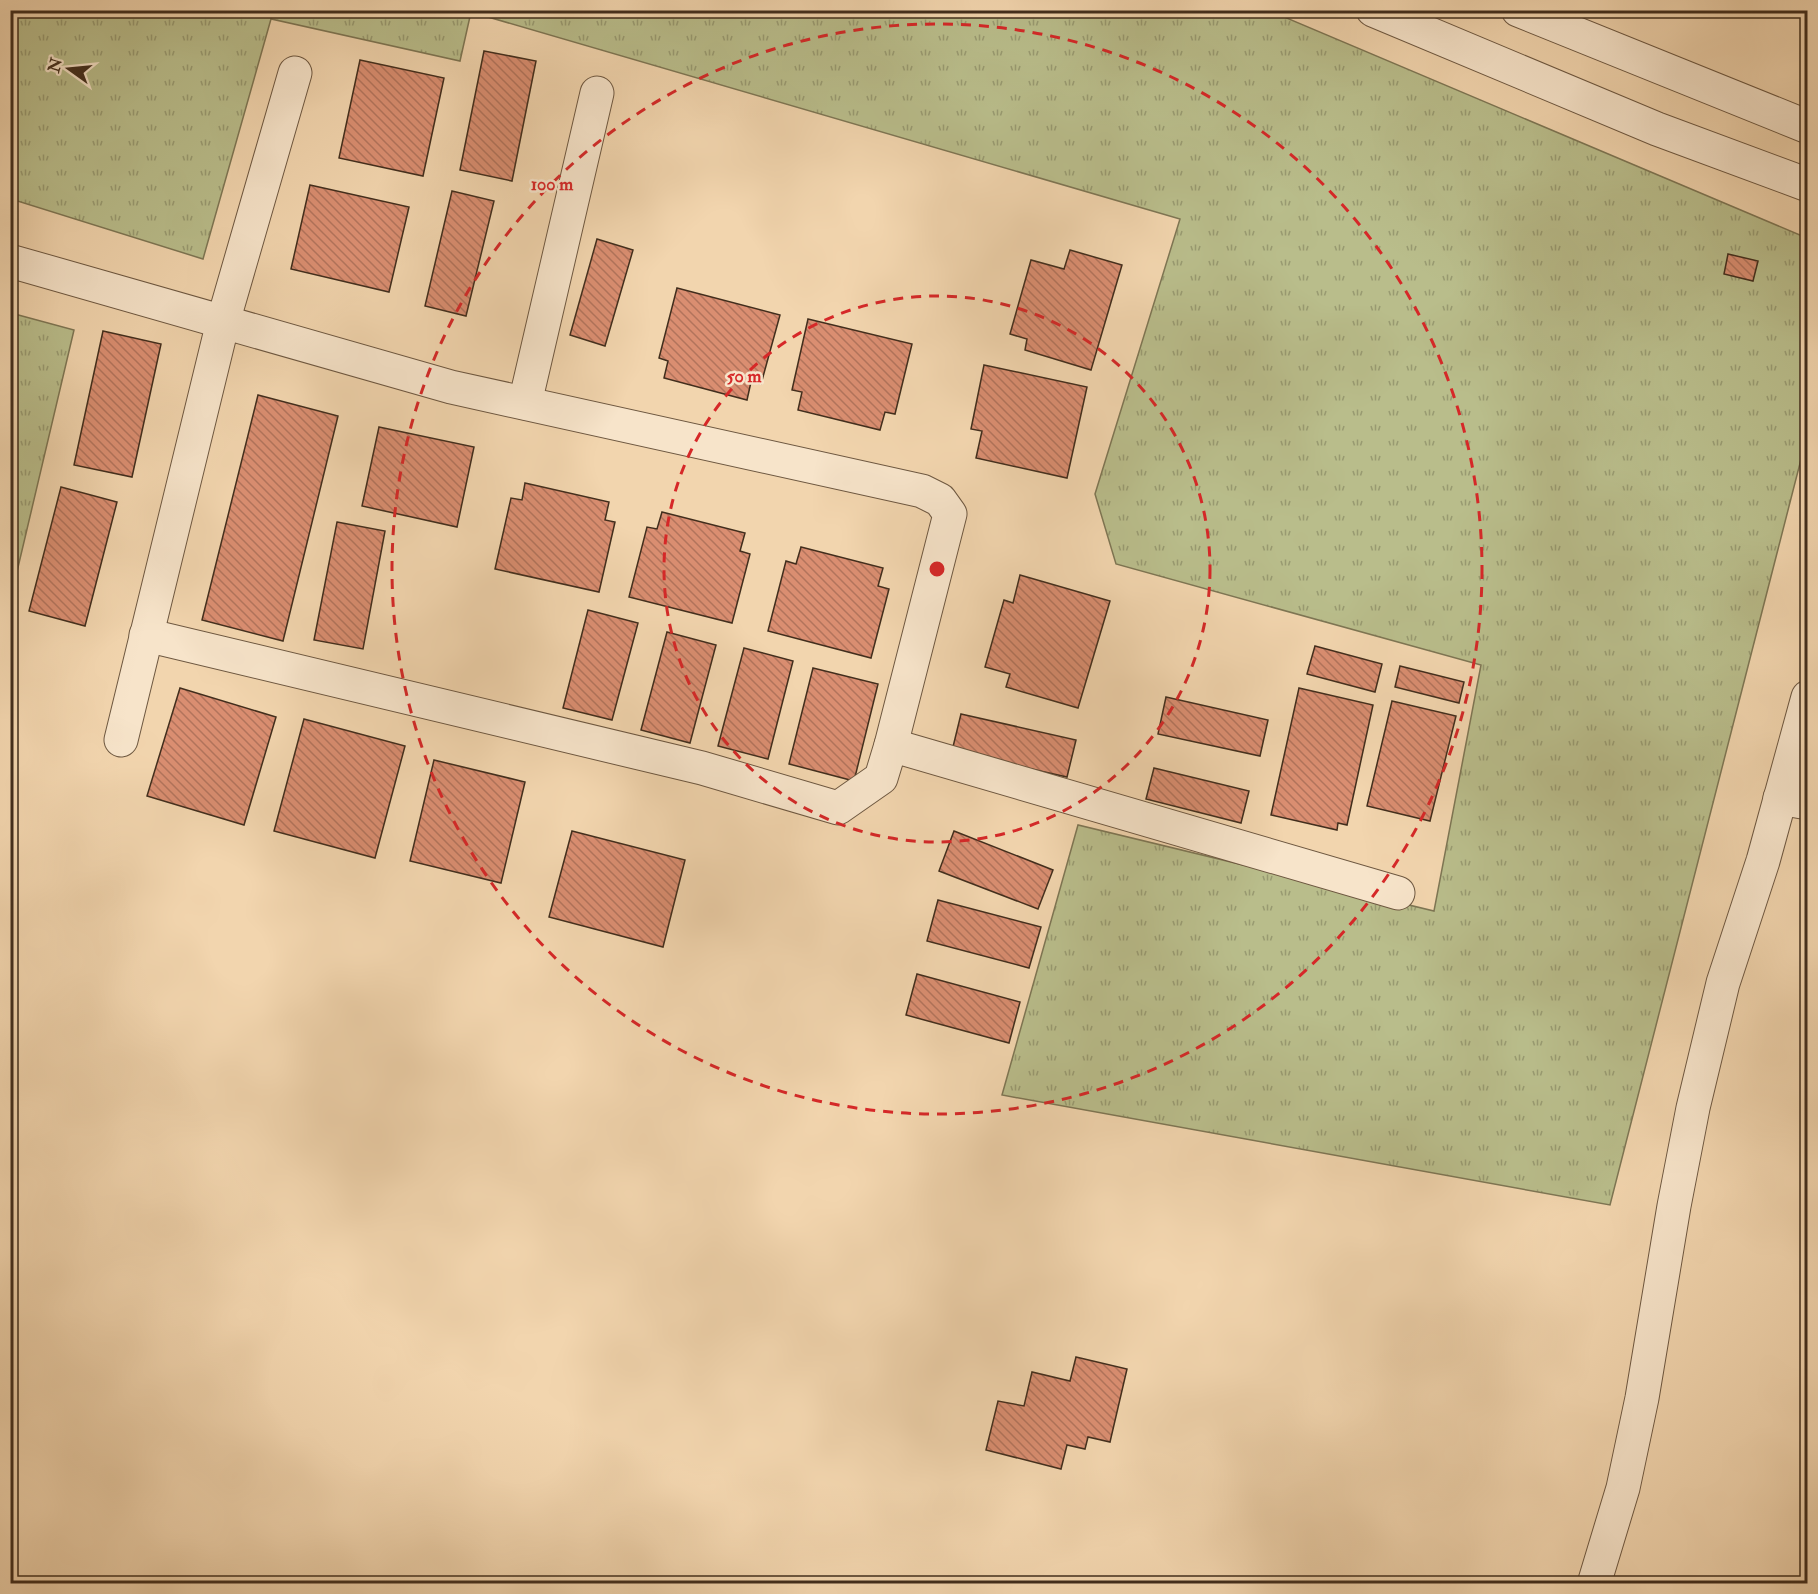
<svg xmlns="http://www.w3.org/2000/svg" width="1818" height="1594" font-family="'IM FELL Double Pica',serif">
<style>
.grass{fill:url(#grass-tufts);stroke:#7e7654;stroke-width:1.5}
.building{fill:url(#building-back-hatch);stroke:#422e1d;stroke-width:1.5}
.lines{fill:none;stroke-linecap:round;stroke-linejoin:round}
.minor-casing{stroke:#6e5841;stroke-width:35}
.minor{stroke:#f7e4ca;stroke-width:33}
.ring{fill:none;stroke:#d62828;stroke-width:3;stroke-dasharray:10 8}
.centre{fill:#d62828;stroke:#f7e4ca;stroke-width:3}
.ring-label{font-size:18px;text-anchor:middle;font-weight:bold;fill:#d62828;stroke:#f7e4ca;stroke-width:5;stroke-linejoin:round;paint-order:stroke}
</style>
<defs>
<pattern id="grass-tufts" width="24" height="20" patternUnits="userSpaceOnUse" patternTransform="scale(1.5)"><rect width="24" height="20" fill="#b9bd8b"/><path d="M3 7l-1-3M5 7V3M7 7l1-3M15 17l-1-3M17 17v-4M19 17l1-3" fill="none" stroke="#989a71"/></pattern>
<pattern id="building-back-hatch" width="6" height="6" patternUnits="userSpaceOnUse" patternTransform="scale(1.5)"><rect width="6" height="6" fill="#da8e71"/><path d="M-1 5l2 2M0 0l6 6M5-1l2 2" fill="none" stroke="#b2745c"/></pattern>
</defs>
<rect width="100%" height="100%" fill="#f2d5ae"/>
<filter id="stains"><feTurbulence type="fractalNoise" baseFrequency=".00333" numOctaves="4"/><feColorMatrix values="0 0 0 0 .2 0 0 0 0 .09 0 0 0 0 .02 0 0 0 .5 -.17"/></filter>
<radialGradient id="worn" r=".72"><stop offset=".6" stop-color="#630" stop-opacity="0"/><stop offset="1" stop-color="#630" stop-opacity=".3"/></radialGradient>
<!-- grass -->
<g class="grass">
<path d="M10,11H1270L1807,238V436L1610,1205L1002,1095L1078,825L1434,911L1481,665L1116,564L1095,494L1180,219L471,12L460,61L271,19L203,259L11,199Z"/>
<path d="M11,313L74,330L11,597L10,313Z"/>
</g>
<!-- building -->
<g class="building">
<path d="M484,51L536,61L512,181L460,170Z"/>
<path d="M360,60L444,78L423,176L339,158Z"/>
<path d="M310,185L409,207L389,292L291,269Z"/>
<path d="M452,191L494,201L466,316L425,306Z"/>
<path d="M597,239L633,250L605,346L570,335Z"/>
<path d="M1070,250L1122,265L1091,370L1025,350L1027,339L1010,334L1031,260L1064,269Z"/>
<path d="M1728,254L1758,261L1753,281L1724,274Z"/>
<path d="M677,288L780,315L761,384L751,382L747,400L664,378L668,361L659,358Z"/>
<path d="M808,319L912,344L895,414L885,412L880,430L798,410L802,392L792,390Z"/>
<path d="M103,331L161,344L132,477L74,465Z"/>
<path d="M984,365L1087,387L1067,478L976,458L982,431L971,429Z"/>
<path d="M258,395L338,416L283,641L202,620Z"/>
<path d="M379,427L474,447L457,527L362,506Z"/>
<path d="M525,483L609,502L605,520L615,522L599,592L495,569L511,498L522,500Z"/>
<path d="M61,487L117,502L85,626L29,611Z"/>
<path d="M662,512L745,533L740,551L750,554L732,623L629,597L647,527L657,529Z"/>
<path d="M337,522L385,531L363,649L314,640Z"/>
<path d="M801,547L883,568L878,586L889,589L871,658L768,631L786,561L796,564Z"/>
<path d="M1020,575L1110,601L1078,708L1006,687L1010,674L985,667L1004,600L1013,603Z"/>
<path d="M588,610L638,623L612,720L563,708Z"/>
<path d="M667,632L716,645L690,743L641,730Z"/>
<path d="M1315,646L1382,664L1375,692L1307,674Z"/>
<path d="M744,648L793,661L768,759L718,746Z"/>
<path d="M1400,666L1464,682L1459,703L1395,687Z"/>
<path d="M813,668L878,684L854,781L789,764Z"/>
<path d="M180,688L276,717L244,825L147,796Z"/>
<path d="M1299,688L1373,705L1347,825L1338,823L1337,830L1271,815Z"/>
<path d="M1166,697L1268,720L1260,756L1158,734Z"/>
<path d="M1392,701L1456,716L1430,821L1367,806Z"/>
<path d="M961,714L1076,740L1067,777L952,751Z"/>
<path d="M304,719L405,746L375,858L274,831Z"/>
<path d="M434,760L525,782L501,883L410,861Z"/>
<path d="M1154,768L1249,791L1241,823L1146,799Z"/>
<path d="M572,831L685,860L663,947L549,917Z"/>
<path d="M954,831L1053,870L1038,909L939,871Z"/>
<path d="M938,900L1041,927L1029,968L927,941Z"/>
<path d="M917,974L1020,1002L1009,1043L906,1015Z"/>
<path d="M1076,1357L1127,1369L1110,1442L1088,1437L1085,1449L1067,1445L1061,1469L986,1450L998,1401L1024,1406L1032,1372L1070,1381Z"/>
</g>
<g class="lines">
<!-- minor casing -->
<g class="minor-casing">
<g id="minor">
<path d="M1373,10L1657,129L1808,185"/>
<path d="M1518,10L1808,127"/>
<path d="M10,261L451,387L922,491L940,500L950,514L891,745L881,778L838,808L702,768L146,635"/>
<path d="M525,403L597,93"/>
<path d="M121,740L223,322L295,73"/>
<path d="M891,745L1398,893"/>
<path d="M1780,798L1808,803"/>
<path d="M1594,1584L1623,1488L1642,1398L1674,1206L1693,1108L1723,983L1763,861L1808,697"/>
</g>
</g>
<!-- minor -->
<use href="#minor" class="minor"/>
</g>
<!-- distance rings -->
<g class="ring">
<circle cx="937" cy="569" r="273"/>
<circle cx="937" cy="569" r="545"/>
</g>
<circle cx="937" cy="569" r="9" class="centre"/>
<g class="ring-label">
<text x="552" y="190">100 m</text>
<text x="744" y="382">50 m</text>
</g>
<!-- margin -->
<rect width="1818" height="1594" fill="none" stroke="#f2d5ae" stroke-width="36"/>
<rect x="12" y="12" width="1794" height="1570" fill="none" stroke="#422e1d" stroke-width="3"/>
<rect x="18" y="18" width="1782" height="1558" fill="none" stroke="#422e1d" stroke-width="1.5"/>
<!-- north arrow -->
<g transform="translate(69 69) rotate(285)" stroke="#f7e4ca" stroke-width="4.5" paint-order="stroke">
<path d="M0-4.5L10 22L0 15L-10 22Z" fill="#422e1d"/>
<text y="-9" font-size="16" font-weight="bold" text-anchor="middle" fill="#422e1d">N</text>
</g>
<rect width="100%" height="100%" filter="url(#stains)"/>
<rect width="100%" height="100%" fill="url(#worn)"/>
</svg>
